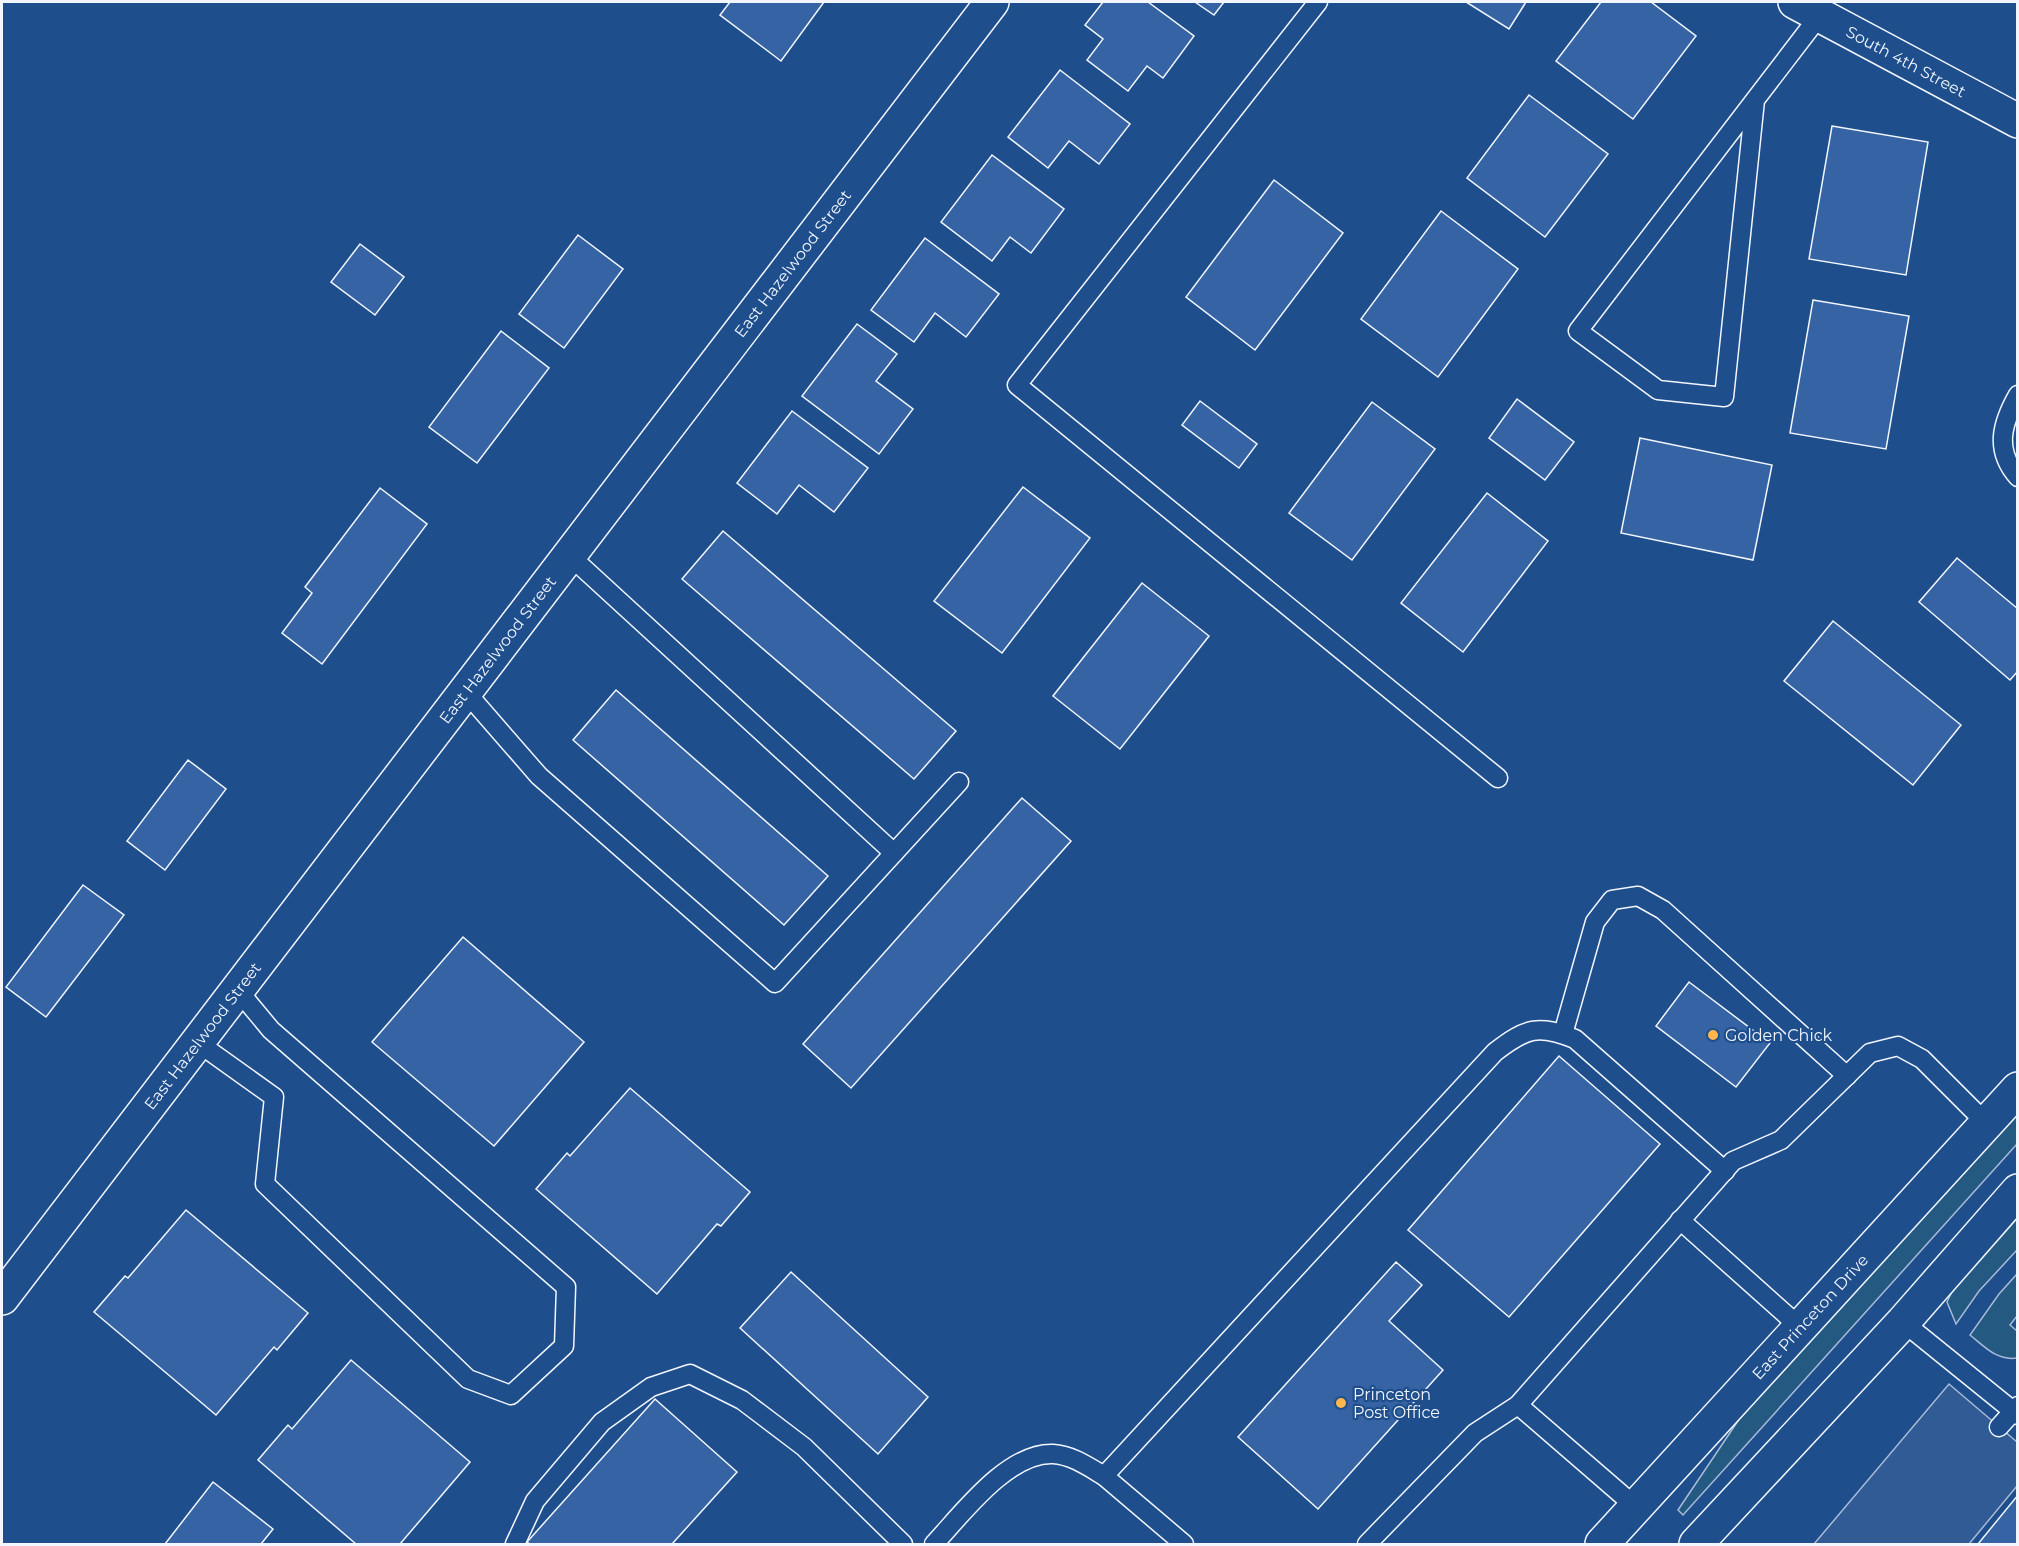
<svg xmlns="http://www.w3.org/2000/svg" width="2019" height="1546" font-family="Montserrat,sans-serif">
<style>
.green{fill:#245a82;stroke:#a8bbd7;stroke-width:1.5}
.parking{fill:#305b95;stroke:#a8bbd7;stroke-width:1.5}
.building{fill:#3563a3;stroke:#f2f6ff;stroke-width:1.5}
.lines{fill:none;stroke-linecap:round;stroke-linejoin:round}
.lane-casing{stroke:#f2f6ff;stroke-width:21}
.street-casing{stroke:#f2f6ff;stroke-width:36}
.highway-casing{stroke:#f2f6ff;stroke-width:36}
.lane{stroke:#1f4e8c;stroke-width:18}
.street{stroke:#1f4e8c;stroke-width:33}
.highway{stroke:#1f4e8c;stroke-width:33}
.poi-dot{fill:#ffb74d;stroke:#1f4e8c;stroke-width:2}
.labels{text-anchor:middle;stroke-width:4.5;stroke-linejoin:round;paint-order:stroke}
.street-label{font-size:16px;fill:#f2f6ff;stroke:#1f4e8c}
.poi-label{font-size:16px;fill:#f2f6ff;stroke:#1f4e8c;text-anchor:start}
</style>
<rect width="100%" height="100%" fill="#1f4e8c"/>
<!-- green -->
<g class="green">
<path d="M2017,1105V1144L1683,1515L1678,1510L1748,1406Z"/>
<path d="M2017,1217V1250L1979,1291L1956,1324L1947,1302L1954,1287Z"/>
<path d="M2017,1274V1316L2010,1325L2017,1331V1358C1997,1361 1985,1347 1970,1335L1999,1294Z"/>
</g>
<!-- parking -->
<path class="parking" d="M1949,1384L2017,1442V1486L1969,1544H1814Z"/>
<!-- building -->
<g class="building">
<path d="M730,2H824L781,61L720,15Z"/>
<path d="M1103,2H1148L1194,36L1163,78L1147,66L1128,91L1087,60L1103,39L1085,25Z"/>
<path d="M1195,2H1224L1214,15Z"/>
<path d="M1466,2H1526L1509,29Z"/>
<path d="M1601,2H1651L1696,36L1633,119L1556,61Z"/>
<path d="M1060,70L1130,124L1099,164L1069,141L1048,168L1008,137Z"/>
<path d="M1529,95L1608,154L1545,237L1467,178Z"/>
<path d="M1832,126L1928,142L1906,275L1809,259Z"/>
<path d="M992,155L1064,209L1031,253L1010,237L992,261L941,222Z"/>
<path d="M1274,180L1343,233L1255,350L1186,297Z"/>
<path d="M1441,211L1518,269L1438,377L1361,319Z"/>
<path d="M578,235L623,269L564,348L519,314Z"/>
<path d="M925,238L999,294L966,337L935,313L914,342L871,310Z"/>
<path d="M360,244L404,277L375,315L331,282Z"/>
<path d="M1813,300L1909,316L1886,449L1790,433Z"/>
<path d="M857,324L897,354L876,381L913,409L879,454L802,396Z"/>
<path d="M501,331L549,368L477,463L429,427Z"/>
<path d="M1517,399L1574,442L1545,480L1489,438Z"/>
<path d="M1200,401L1257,444L1239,468L1182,425Z"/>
<path d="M1372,402L1435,449L1352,560L1289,513Z"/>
<path d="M792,411L868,468L834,512L799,485L777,514L737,483Z"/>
<path d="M1640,438L1772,465L1753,560L1621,533Z"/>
<path d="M1023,487L1090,538L1002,653L934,601Z"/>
<path d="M380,488L427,524L322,664L282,633L312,593L305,587Z"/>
<path d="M1487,493L1548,541L1463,652L1401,603Z"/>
<path d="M723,531L956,731L914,779L682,579Z"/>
<path d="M1957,558L2018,609V671L2010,680L1919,602Z"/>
<path d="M1142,583L1209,636L1120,749L1053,696Z"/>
<path d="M1833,621L1961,725L1913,785L1784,681Z"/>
<path d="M616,690L828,876L784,925L573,740Z"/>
<path d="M188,760L226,789L165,870L127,841Z"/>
<path d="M1022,798L1071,841L851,1088L803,1044Z"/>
<path d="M83,885L124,915L46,1017L6,987Z"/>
<path d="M463,937L584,1042L494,1146L372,1042Z"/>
<path d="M1689,982L1770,1043L1736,1087L1656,1026Z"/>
<path d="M1559,1056L1660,1144L1509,1317L1408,1230Z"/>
<path d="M630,1088L750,1192L721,1226L717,1224L657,1294L536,1189L567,1153L570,1156Z"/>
<path d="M186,1210L308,1313L277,1350L274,1347L216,1415L94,1312L125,1276L128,1278Z"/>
<path d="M1396,1262L1422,1285L1389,1321L1443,1370L1318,1509L1238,1437Z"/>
<path d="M791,1272L928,1397L878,1454L740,1328Z"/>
<path d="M351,1360L470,1462L400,1544H356L258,1460L288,1425L292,1429Z"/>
<path d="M655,1399L737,1472L672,1544H530L527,1542Z"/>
<path d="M213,1482L273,1529L261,1544H165Z"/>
<path d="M2018,1495V1544H1978Z"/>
</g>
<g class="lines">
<!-- lane casing -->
<g class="lane-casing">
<g id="lane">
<path d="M1318,2L1017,385L1498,778"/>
<path d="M1755,100L1724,397L1658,390L1578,331L1820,15"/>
<path d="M2018,395C2002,423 1994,450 2018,477"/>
<path d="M569,555L894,853"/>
<path d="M465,691L539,776L775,983L959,782"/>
<path d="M1563,1034L1595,922L1612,900L1638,896L1663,910L1847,1076"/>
<path d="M197,1042L274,1097L265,1184L468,1379L511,1395L564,1346L566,1287L271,1030L237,989"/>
<path d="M1680,1220L1801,1328"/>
<path d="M1903,1322L2018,1415"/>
<path d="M1518,1405L1636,1507"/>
<path d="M1999,1427L2018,1406"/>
<path d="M515,1544L535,1501L602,1422L651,1387L690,1374L742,1400L804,1447L903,1544"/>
<path d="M934,1544C962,1514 1008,1452 1053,1454C1072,1455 1089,1467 1104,1476"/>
<path d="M1184,1544L1104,1476L1495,1052C1526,1028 1538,1024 1575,1039L1725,1171"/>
<path d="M1367,1544L1475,1433L1518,1405L1733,1161L1781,1140L1870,1053L1898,1046L1922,1059L1986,1123"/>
</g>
</g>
<!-- street casing -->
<g class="street-casing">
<g id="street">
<path id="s1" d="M1795,2L2018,121"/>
<path id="s2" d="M2,1298L992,2"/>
</g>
</g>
<!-- highway casing -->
<g class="highway-casing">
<g id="highway">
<path id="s3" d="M1602,1544L2018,1089"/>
<path d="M1696,1544L1903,1322L2018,1191"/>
</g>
</g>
<!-- lane -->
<use href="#lane" class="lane"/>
<!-- street -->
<use href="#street" class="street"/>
<!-- highway -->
<use href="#highway" class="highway"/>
</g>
<!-- markers -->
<g class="poi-dot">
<circle cx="1713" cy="1035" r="6"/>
<circle cx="1341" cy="1403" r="6"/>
</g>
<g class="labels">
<!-- street labels -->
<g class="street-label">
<text dy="6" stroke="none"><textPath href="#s1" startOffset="126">South 4th Street</textPath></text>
<text dy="6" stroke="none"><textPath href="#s2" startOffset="1302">East Hazelwood Street</textPath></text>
<text dy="6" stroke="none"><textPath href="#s2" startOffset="816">East Hazelwood Street</textPath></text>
<text dy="6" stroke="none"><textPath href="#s2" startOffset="330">East Hazelwood Street</textPath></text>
<text dy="6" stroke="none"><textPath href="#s3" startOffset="308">East Princeton Drive</textPath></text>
</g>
<!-- poi labels -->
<g class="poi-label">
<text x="1725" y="1041">Golden Chick</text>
<text x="1353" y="1400">Princeton<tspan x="1353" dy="18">Post Office</tspan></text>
</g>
</g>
<!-- border -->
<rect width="2019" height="1546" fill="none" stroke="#f2f6ff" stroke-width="6"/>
</svg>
